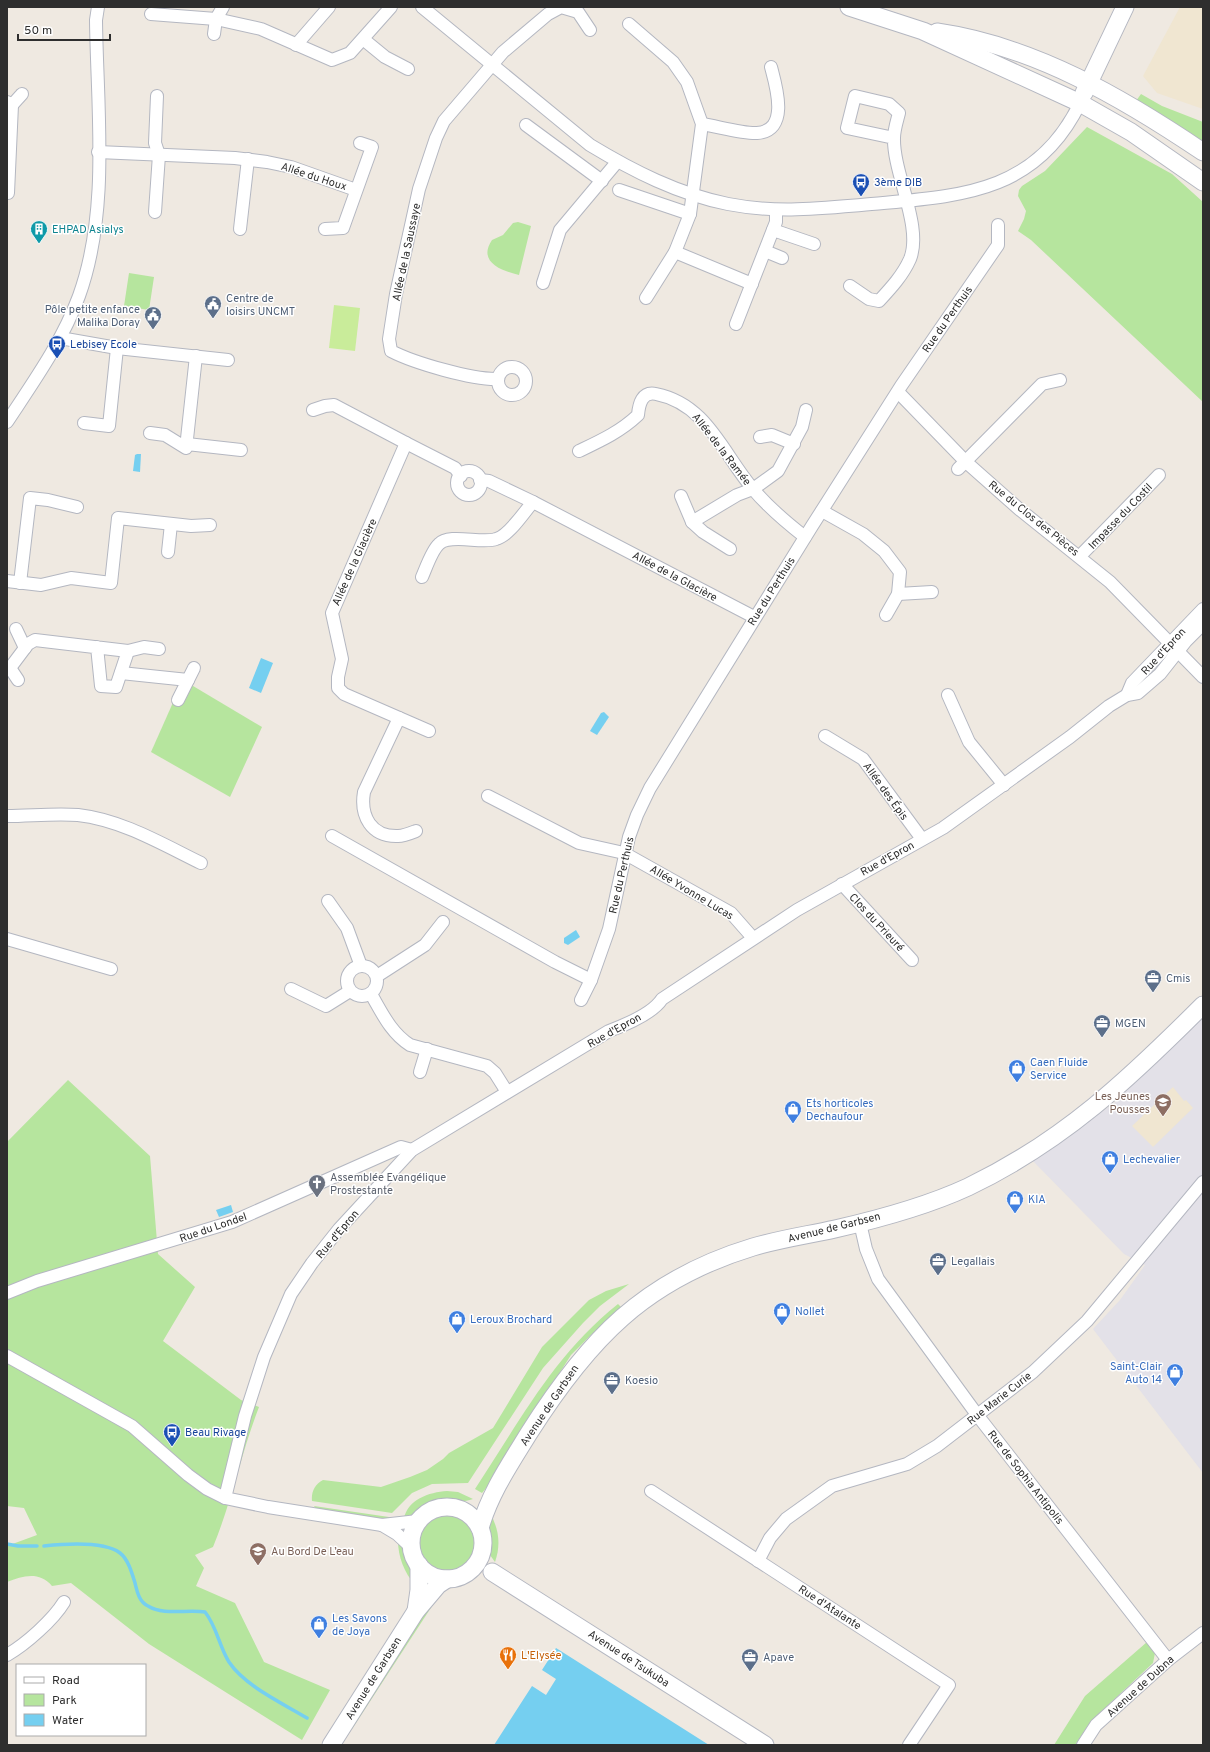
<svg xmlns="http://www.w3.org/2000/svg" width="1210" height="1752" font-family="Overpass,sans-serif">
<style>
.industrial{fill:#e3e1e8}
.education{fill:#f0e6d1}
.green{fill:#b6e59e}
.pitch{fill:#c9ec9a}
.water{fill:#75cff0}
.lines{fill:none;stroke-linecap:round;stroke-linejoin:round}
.stream{stroke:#75cff0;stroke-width:3.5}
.street-casing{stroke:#b4b7c1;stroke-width:14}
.secondary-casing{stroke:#b4b7c1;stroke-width:19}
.street{stroke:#fff;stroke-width:12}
.secondary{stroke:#fff;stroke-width:17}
.labels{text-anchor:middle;stroke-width:3;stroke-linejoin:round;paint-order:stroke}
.street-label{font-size:11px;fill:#2e2e2e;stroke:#fff}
.transit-label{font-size:11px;fill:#164399;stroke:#fff;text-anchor:start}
.culture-label{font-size:11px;fill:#0d838f;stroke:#fff;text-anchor:start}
.service-label{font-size:11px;fill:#4e5e75;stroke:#fff;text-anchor:start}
.shop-label{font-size:11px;fill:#366cbe;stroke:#fff;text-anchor:start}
.education-label{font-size:11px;fill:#785e54;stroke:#fff;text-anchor:end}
.worship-label{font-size:11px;fill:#5b616d;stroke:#fff;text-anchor:start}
.food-label{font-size:11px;fill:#c56008;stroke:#fff;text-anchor:start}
</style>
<rect width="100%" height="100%" fill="#efe9e1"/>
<!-- industrial -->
<path class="industrial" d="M1203,1015V1473L1093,1329L1120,1300L1145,1265L1124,1254L1032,1160L1113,1104Z"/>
<!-- education -->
<g class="education">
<path d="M1180,7H1203V109L1157,93L1143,76Z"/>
<path d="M1173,1087L1184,1101L1186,1100L1193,1108L1153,1147L1132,1126Z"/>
</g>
<!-- green -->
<g class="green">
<path d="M1141,94L1162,106L1203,122V143L1173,122L1136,101Z"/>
<path d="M1087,127L1172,174L1203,202V402L1031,240L1018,231L1024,219L1026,211L1018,196L1019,190L1022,186L1045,171Z"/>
<path d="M518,222L531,226L519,275C502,271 477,262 492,240L503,235L513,223Z"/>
<path d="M129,273L154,277L149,310L124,306Z"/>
<path d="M183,680L262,727L230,797L151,752Z"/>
<path d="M68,1080L150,1156L158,1254L195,1287L163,1341L241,1400L259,1407C241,1453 232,1501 213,1547L195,1555L204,1568L196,1586L235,1603L264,1662L330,1690L302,1740L149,1644L71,1583L52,1586C39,1571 23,1576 7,1582V1546L37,1535L24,1508L7,1506V1142Z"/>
<path d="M629,1284L600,1306L583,1323L543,1368L468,1483L432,1484L412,1493L392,1513L312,1501C311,1492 315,1484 323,1480L381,1487L410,1477L427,1470L443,1459L449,1453L493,1428L542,1347L589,1300L606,1291Z"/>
<path d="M618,1304L622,1308L592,1334L571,1355L487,1487L482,1493L475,1489C520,1421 553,1356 618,1304Z"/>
<path d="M447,1491L458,1492L473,1499C461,1504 449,1499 436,1501C424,1504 416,1516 404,1519C407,1500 429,1492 447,1491Z"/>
<path d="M314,1506L389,1517L393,1518L392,1520H387L316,1509Z"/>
<path d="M490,1513C499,1529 501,1545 495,1562L490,1555L486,1525Z"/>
<circle cx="447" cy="1543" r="28"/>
<path d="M398,1540L413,1569L415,1585C404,1572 398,1557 398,1540Z"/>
<path d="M431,1601L434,1603L352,1729L350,1728Z"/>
<path d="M1147,1642L1155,1653L1153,1663L1091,1721L1075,1745H1054L1085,1696Z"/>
</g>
<!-- pitch -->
<path class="pitch" d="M334,305L360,308L355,351L329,348Z"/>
<!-- water -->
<g class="water">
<path d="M137,454H141L140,472L133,471L135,455Z"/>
<path d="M261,658L273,663L261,693L249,688Z"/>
<path d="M604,712L609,717L597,735L590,731L601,713Z"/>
<path d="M576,930L580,937L568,945L564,943V938Z"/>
<path d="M231,1205L233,1212L219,1217L216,1210Z"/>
<path d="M556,1648L709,1745H494L532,1686L546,1695L556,1679L542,1670Z"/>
</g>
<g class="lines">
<!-- stream -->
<g class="stream">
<path d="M7,1544L18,1546H37"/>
<path d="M44,1546C63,1544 104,1541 120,1553C128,1559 132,1573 135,1583C137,1591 139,1602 148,1606C164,1616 187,1609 205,1612C217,1627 219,1646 229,1662C245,1686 282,1703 307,1718"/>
</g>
<!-- street casing -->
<g class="street-casing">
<g id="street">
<path d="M422,7L590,145C633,171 678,194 728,204C774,213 814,209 861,205C952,196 1034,198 1080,103"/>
<path d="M151,14L216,19L261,29L332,60L350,53L391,7"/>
<path d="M629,24L673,62L687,82L702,124L690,214L675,252L646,298"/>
<path d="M214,34L216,19L223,7"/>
<path d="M363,39L385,57L408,69"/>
<path d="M296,45L329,7"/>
<path d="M7,102L12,105L8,193"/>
<path d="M12,105L22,94"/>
<path d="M702,124C716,126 744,134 757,133C790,131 776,86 771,67"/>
<path d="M526,125L602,181"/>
<path d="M98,152L235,158L267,162L291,167L356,190"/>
<path d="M619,190L690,214"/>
<path d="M155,212L159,155L155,143L157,96"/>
<path d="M240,229L248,159"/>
<path d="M325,229L343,228L372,147L360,143"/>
<path d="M773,230L814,244"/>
<path d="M765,251L782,258"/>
<path d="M675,252L752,284"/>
<path d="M543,283L560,230L617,162"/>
<path d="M850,286L869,299L879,301C891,288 903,275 910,259C923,227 893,173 894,138C894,130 897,121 899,113L889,104L855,96L847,128L894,138"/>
<path d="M736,324L776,222V210"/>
<path d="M60,338L117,348L228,360"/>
<circle cx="512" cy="381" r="14"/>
<path d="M498,379C473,380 414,363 391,351L389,339L396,294L419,189L436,138L444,121L503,52L548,14L561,7L578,12L590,30"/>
<path d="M898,392L966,462L1019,509L1110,582L1203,677"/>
<path d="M313,410L325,406L334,405L406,443L332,613L342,659L338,677V688L344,694L429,731"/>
<path d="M7,422C34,381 62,342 79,296C110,210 97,110 96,20L98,7"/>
<path d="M84,423L109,426L117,348"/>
<path d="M150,433L165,435L186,448L196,356"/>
<path d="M760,437L772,435L794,444"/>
<path d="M406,443L455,468L461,476"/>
<path d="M187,444L241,450"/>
<path d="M579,451C600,441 620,432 638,415C639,404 642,391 656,394C707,404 723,454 753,489C768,507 787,523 805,537"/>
<path d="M958,469L1042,384L1060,380"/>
<circle cx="469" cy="483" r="12"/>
<path d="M480,480L489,481L533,502L754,617"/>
<path d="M681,496L692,522"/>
<path d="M822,511L863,534L884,551L900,572L898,594L886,615"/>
<path d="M730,549L703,532L692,522L737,495L753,489L778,471L802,427L806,410"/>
<path d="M168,552L171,524"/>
<path d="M1080,556L1159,475"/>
<path d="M422,577C426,568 432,550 439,544C449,533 482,544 496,539C509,536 524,512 533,502"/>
<path d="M7,581L41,585L71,578L111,583L118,518L191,526L210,525"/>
<path d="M20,583L30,498L48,500L77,507"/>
<path d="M898,594L932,592"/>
<path d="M16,629L25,648"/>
<path d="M128,651L144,647L159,649"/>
<path d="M10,668L18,680"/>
<path d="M7,670L10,668L28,644L35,640L128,651L116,687L101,686L97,647"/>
<path d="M121,673L188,680L178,700"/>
<path d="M188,680L194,668"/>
<path d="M948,695L969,742L1004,785"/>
<path d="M1127,695L1132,683L1203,609"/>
<path d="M399,718L364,792C360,816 371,837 398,836C404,836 411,833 416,831"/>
<path d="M825,736L863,759L922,839"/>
<path d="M488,796L579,843L624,853L731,913L753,938"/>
<path d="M7,816C30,816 55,813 78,815C122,820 162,844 201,863"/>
<path d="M332,836L555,962L591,980"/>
<path d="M842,884L912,960"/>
<path d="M328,901L347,928L361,966"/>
<path d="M7,939L111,969"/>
<circle cx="362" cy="981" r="15"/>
<path d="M377,976L425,945L443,922"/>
<path d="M291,989L326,1006L350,991"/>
<path d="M371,994C382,1013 391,1033 410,1045L487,1066L495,1073L507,1092"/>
<path d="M581,1000L591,980L609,929L629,837L637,815L650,788L812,526L901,386L998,245V225"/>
<path d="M420,1072L427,1049"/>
<path d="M860,1223L866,1249L878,1279L978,1416L1168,1660"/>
<path d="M7,1293L37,1281L232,1222L401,1147L412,1150"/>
<path d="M7,1356L132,1426L188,1475L207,1489L225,1498L268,1507L382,1525L418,1521"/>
<path d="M651,1491L949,1685L909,1745"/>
<path d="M225,1498L245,1416L264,1357L291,1294L312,1263L339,1229L412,1150L609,1031C625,1025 653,1013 662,999L797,910L943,828L1070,737L1109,706L1127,695L1138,693L1160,674L1186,641L1203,624"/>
<path d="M382,1525L397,1534L412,1548"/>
<path d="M758,1561L770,1538L786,1519L832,1486L907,1464L937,1446L1033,1372L1087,1321L1203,1182"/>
<path d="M7,1655C26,1644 53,1620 64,1602"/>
<path d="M1083,1745L1096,1725L1168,1660L1203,1633"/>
</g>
</g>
<!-- secondary casing -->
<g class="secondary-casing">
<g id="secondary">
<path d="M849,7L923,31L1080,103L1131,132L1203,182"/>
<path d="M937,32C1034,46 1123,98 1203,152"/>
<path d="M1084,93L1125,7"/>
<circle cx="447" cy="1543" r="36"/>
<path d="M480,1528C490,1493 510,1464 529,1433C588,1340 644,1280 753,1247C780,1239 808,1235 835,1229C879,1219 927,1206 968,1187C1064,1141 1129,1079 1203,1005"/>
<path d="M492,1572L765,1745"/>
<path d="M416,1611L419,1590V1565"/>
<path d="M331,1745L416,1611L438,1585L447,1579"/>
</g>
</g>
<!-- street -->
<use href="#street" class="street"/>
<!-- secondary -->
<use href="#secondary" class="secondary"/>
</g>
<!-- icons -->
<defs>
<g id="bus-pin" transform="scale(0.9)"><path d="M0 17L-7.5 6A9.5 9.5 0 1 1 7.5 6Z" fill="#1a4fb4" stroke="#fff"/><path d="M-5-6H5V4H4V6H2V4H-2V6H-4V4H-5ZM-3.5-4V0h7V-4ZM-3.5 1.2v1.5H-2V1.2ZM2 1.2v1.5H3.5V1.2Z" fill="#fff"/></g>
<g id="building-pin" transform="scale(0.9)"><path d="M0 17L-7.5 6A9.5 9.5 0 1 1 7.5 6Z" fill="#0f9aa8" stroke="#fff"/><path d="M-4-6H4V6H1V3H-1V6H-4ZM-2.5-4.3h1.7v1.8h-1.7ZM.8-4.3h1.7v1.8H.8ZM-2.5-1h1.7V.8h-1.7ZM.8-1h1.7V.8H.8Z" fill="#fff"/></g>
<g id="civic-pin" transform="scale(0.9)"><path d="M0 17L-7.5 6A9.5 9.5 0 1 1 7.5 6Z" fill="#5c6f8a" stroke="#fff"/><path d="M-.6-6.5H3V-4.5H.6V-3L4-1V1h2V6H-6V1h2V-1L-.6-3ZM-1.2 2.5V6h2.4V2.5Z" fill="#fff"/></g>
<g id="office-pin" transform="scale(0.9)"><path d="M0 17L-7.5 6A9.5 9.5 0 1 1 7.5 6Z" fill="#5c6f8a" stroke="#fff"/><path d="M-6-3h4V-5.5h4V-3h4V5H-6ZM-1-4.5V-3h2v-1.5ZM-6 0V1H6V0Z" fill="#fff"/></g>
<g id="shop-pin" transform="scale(0.9)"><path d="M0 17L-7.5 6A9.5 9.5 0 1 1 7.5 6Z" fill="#3f7fe0" stroke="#fff"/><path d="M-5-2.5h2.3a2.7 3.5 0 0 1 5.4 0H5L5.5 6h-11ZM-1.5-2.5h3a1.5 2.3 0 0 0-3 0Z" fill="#fff"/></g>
<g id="school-pin" transform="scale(0.9)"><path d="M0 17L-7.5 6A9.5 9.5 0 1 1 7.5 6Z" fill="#8d6e63" stroke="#fff"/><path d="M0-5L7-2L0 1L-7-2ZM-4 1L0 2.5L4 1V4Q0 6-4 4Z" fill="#fff"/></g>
<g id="church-pin" transform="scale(0.9)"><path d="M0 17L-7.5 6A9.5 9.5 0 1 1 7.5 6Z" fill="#6b7280" stroke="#fff"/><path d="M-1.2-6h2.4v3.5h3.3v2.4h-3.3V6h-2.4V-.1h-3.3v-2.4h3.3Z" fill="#fff"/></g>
<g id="restaurant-pin" transform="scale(0.9)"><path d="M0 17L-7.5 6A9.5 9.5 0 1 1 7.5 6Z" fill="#e8710a" stroke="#fff"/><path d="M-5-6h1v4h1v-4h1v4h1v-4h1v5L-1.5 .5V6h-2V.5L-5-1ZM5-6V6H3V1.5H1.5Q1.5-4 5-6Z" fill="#fff"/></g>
</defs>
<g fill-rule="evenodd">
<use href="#bus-pin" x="861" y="182"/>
<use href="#building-pin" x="39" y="229"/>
<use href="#civic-pin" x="213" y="304"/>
<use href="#civic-pin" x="153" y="315"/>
<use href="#bus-pin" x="57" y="344"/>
<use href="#office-pin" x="1153" y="978"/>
<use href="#office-pin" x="1102" y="1023"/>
<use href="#shop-pin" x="1017" y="1068"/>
<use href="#school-pin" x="1163" y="1102"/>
<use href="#shop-pin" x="793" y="1109"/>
<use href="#shop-pin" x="1110" y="1159"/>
<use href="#church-pin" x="317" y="1183"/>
<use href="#shop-pin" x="1015" y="1199"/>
<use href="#office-pin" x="938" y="1261"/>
<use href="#shop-pin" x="782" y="1311"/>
<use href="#shop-pin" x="457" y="1319"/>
<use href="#shop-pin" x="1175" y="1372"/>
<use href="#office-pin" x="612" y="1380"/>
<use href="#bus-pin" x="172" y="1432"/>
<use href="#school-pin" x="258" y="1551"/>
<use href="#shop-pin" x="319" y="1624"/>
<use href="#restaurant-pin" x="508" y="1655"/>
<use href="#office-pin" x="750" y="1657"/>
</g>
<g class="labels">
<!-- street labels -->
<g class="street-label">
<text transform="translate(314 176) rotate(18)" y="4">Allée du Houx</text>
<text transform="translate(406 252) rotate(-78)" y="4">Allée de la Saussaye</text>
<text transform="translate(947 319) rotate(-55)" y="4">Rue du Perthuis</text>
<text transform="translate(722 449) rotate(52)" y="4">Allée de la Ramée</text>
<text transform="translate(1120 516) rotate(-46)" y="4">Impasse du Costil</text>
<text transform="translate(1034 518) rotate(39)" y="4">Rue du Clos des Pièces</text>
<text transform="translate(354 562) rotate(-66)" y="4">Allée de la Glacière</text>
<text transform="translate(675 576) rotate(28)" y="4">Allée de la Glacière</text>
<text transform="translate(771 591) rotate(-58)" y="4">Rue du Perthuis</text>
<text transform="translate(1163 651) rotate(-47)" y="4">Rue d'Epron</text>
<text transform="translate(886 791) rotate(54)" y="4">Allée des Épis</text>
<text transform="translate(887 858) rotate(-29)" y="4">Rue d'Epron</text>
<text transform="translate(621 875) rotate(-77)" y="4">Rue du Perthuis</text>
<text transform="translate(692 892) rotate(31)" y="4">Allée Yvonne Lucas</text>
<text transform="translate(877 922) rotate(47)" y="4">Clos du Prieuré</text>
<text transform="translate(614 1030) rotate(-29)" y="4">Rue d'Epron</text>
<text transform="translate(213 1227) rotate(-19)" y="4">Rue du Londel</text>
<text transform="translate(834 1227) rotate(-14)" y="4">Avenue de Garbsen</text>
<text transform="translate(337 1234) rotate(-50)" y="4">Rue d'Epron</text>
<text transform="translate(999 1398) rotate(-38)" y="4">Rue Marie Curie</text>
<text transform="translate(549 1405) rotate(-56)" y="4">Avenue de Garbsen</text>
<text transform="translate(1026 1477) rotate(52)" y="4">Rue de Sophia Antipolis</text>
<text transform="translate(830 1607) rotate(33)" y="4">Rue d'Atalante</text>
<text transform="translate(629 1658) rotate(33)" y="4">Avenue de Tsukuba</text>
<text transform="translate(373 1678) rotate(-58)" y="4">Avenue de Garbsen</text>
<text transform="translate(1140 1686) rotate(-42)" y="4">Avenue de Dubna</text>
</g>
<!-- transit labels -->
<g class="transit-label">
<text x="874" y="186">3ème DIB</text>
<text x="70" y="348">Lebisey Ecole</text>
<text x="185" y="1436">Beau Rivage</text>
</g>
<!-- culture labels -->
<g class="culture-label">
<text x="52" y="233">EHPAD Asialys</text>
</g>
<!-- service labels -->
<g class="service-label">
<text x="226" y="302">Centre de<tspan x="226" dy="13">loisirs UNCMT</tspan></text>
<text x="140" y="313" text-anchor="end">Pôle petite enfance<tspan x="140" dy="13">Malika Doray</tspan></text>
<text x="1166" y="982">Cmis</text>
<text x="1115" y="1027">MGEN</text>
<text x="951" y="1265">Legallais</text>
<text x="625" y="1384">Koesio</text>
<text x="763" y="1661">Apave</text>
</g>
<!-- shop labels -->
<g class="shop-label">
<text x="1030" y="1066">Caen Fluide<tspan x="1030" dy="13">Service</tspan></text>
<text x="806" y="1107">Ets horticoles<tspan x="806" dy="13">Dechaufour</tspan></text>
<text x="1123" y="1163">Lechevalier</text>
<text x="1028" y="1203">KIA</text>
<text x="795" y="1315">Nollet</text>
<text x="470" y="1323">Leroux Brochard</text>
<text x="1162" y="1370" text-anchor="end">Saint-Clair<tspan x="1162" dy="13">Auto 14</tspan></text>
<text x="332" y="1622">Les Savons<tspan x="332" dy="13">de Joya</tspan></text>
</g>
<!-- education labels -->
<g class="education-label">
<text x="1150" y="1100">Les Jeunes<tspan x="1150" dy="13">Pousses</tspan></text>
<text x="271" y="1555" text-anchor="start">Au Bord De L’eau</text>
</g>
<!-- worship labels -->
<g class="worship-label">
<text x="330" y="1181">Assemblée Evangélique<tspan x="330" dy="13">Prostestante</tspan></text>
</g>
<!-- food labels -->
<g class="food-label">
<text x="521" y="1659">L'Elysée</text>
</g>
</g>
<!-- border -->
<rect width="1210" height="1752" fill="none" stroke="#2e2e2e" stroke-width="16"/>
<!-- legend -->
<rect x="16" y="1664" width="130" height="72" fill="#ffffff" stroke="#ababab"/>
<rect x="24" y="1677" width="20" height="6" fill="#ffffff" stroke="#ababab"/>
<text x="52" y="1684" font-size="12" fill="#2e2e2e">Road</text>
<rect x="24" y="1694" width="20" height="12" fill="#b6e59e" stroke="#ababab"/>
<text x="52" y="1704" font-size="12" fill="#2e2e2e">Park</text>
<rect x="24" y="1714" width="20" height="12" fill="#75cff0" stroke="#ababab"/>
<text x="52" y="1724" font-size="12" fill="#2e2e2e">Water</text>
<!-- scale -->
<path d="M18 34v6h92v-6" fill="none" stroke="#2e2e2e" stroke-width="2"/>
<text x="24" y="34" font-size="12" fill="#2e2e2e" stroke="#ffffff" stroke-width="3" paint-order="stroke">50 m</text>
</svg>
